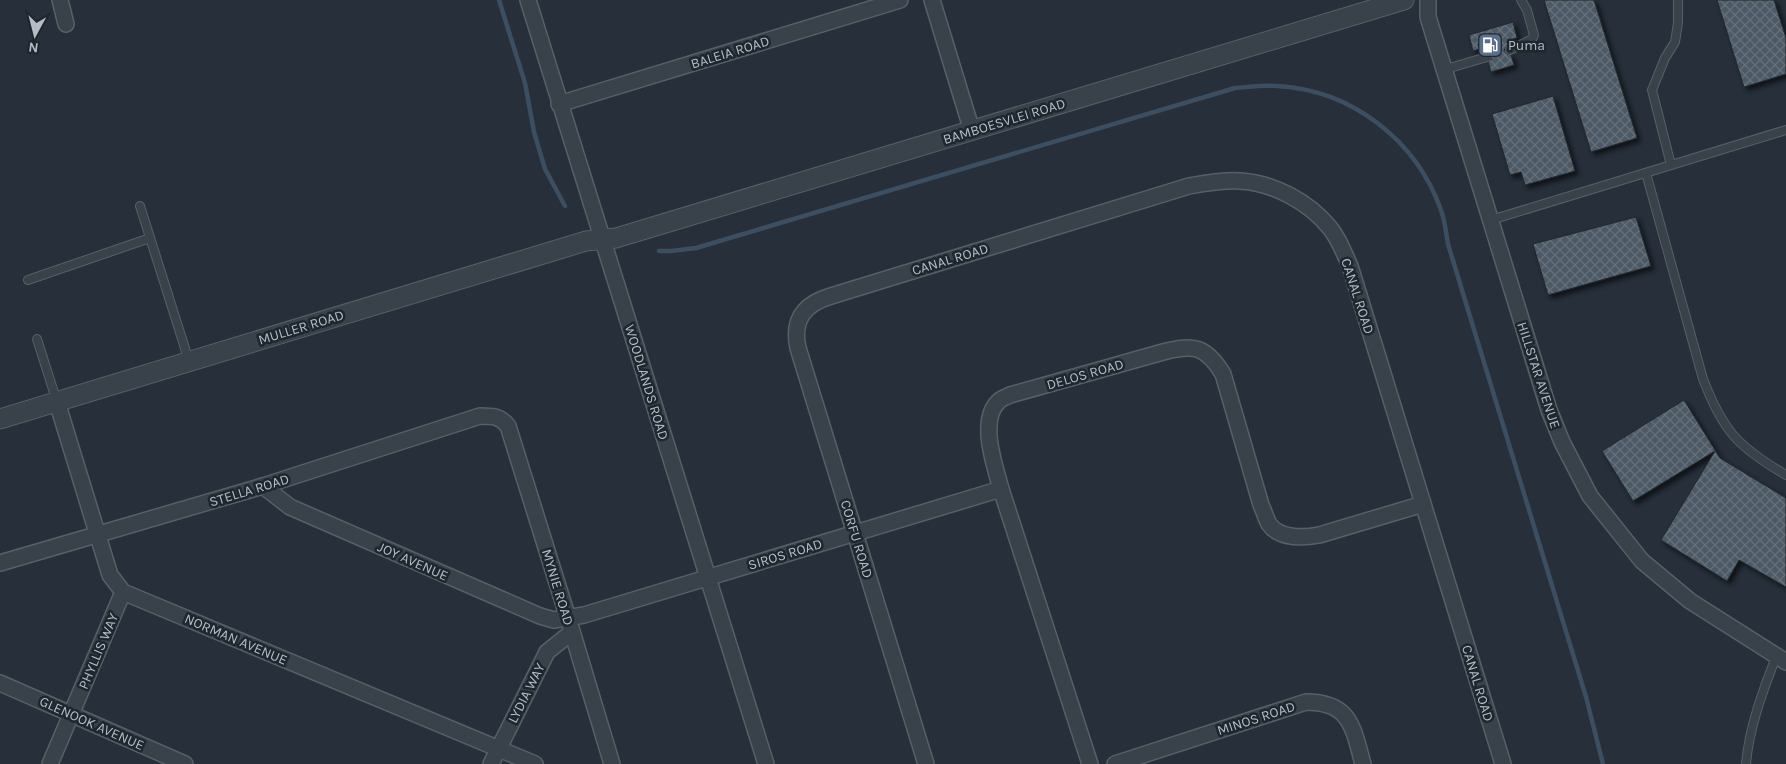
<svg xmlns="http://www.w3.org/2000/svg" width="1786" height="764" font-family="Karla,sans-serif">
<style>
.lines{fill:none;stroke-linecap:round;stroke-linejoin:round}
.stream{stroke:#3d4e61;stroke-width:4.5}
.building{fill:url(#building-cross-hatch);stroke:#202831;filter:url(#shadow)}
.service-casing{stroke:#575f68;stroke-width:10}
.minor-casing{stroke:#575f68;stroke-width:18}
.tertiary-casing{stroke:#575f68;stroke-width:21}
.service{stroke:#39414a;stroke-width:8}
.minor{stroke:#39414a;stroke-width:15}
.tertiary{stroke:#39414a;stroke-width:19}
.labels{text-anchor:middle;stroke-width:5;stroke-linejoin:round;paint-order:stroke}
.poi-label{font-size:14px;fill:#b5bcc6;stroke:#1e262f;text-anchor:start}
.street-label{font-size:14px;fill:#b5bcc6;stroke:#1e262f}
</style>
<defs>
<pattern id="building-cross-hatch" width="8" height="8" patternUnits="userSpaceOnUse" patternTransform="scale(1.25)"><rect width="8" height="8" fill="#4e5a65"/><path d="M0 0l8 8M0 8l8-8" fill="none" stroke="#65707a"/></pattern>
<filter id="shadow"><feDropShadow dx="3.5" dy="3.5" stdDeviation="2.5" flood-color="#0009"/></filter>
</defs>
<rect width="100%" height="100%" fill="#262f3a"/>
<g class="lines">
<!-- stream -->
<g class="stream">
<path d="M499,0L525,83L534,132L545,169L565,206"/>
<path d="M659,251H671L696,248L1235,88C1249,87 1263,85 1277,86C1352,90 1416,140 1441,210C1445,221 1446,233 1448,244C1451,255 1455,266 1458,277L1586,697L1603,764"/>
</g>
</g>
<!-- building -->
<g class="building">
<path d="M1544,0H1594L1637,138L1591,152Z"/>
<path d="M1717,0H1774L1786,38V74L1744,87Z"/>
<path d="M1513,22L1517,38L1507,41L1508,45L1504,50L1507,54L1511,55L1514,65L1491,72L1488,62L1492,59L1491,53L1485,52L1484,48L1473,51L1469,35Z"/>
<path d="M1553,96L1575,171L1525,185L1521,172L1510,175L1492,114Z"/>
<path d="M1636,217L1651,266L1548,295L1533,244Z"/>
<path d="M1684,400L1720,458L1786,498V587L1739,560L1727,581L1661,540L1715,451L1633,501L1602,451Z"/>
</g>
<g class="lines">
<!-- service casing -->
<g class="service-casing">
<g id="service">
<path d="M1510,50L1532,39L1534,35L1527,10L1521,0"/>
<path d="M1446,69L1487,57"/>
<path d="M1671,165L1652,90L1665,58L1675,42L1678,23V0"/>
<path d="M1646,173L1703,379C1723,431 1738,447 1786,475"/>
<path d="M140,206L189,361"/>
<path d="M1491,220L1786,130"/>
<path d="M28,280L150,238"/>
<path d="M37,339L57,402"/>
<path d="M1746,764C1749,728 1763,690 1776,657"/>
</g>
</g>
<!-- minor casing -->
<g class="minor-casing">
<g id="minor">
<path d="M60,0L66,24"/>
<path d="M528,0L766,764"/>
<path d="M932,0L972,131"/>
<path d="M1428,0V17L1549,410L1562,442L1590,496L1642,561L1690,601L1786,662"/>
<path d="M559,104L900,0"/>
<path d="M57,402L110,575L123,592L535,764"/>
<path d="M263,486L290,507L540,616L554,620L584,615L1001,489"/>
<path d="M0,563L263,486L480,416C493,416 500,416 508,426L568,618L612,764"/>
<path d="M0,683L185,764"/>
<path d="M50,764L123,592"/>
<path d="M491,764L547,652L572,632"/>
<path d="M926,764L798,348C792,320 804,304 831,296L1189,186C1206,183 1223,180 1240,181C1274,183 1309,202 1330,228C1339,239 1344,253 1350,266L1503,764"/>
<path d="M1090,764L1001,489C995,466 978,420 999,401C1002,398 1007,397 1010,395L1163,352C1194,344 1206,346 1223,374L1261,505C1264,511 1266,519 1269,524C1279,539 1304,538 1319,535L1423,504"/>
<path d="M1115,764L1306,702C1351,702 1353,728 1363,764"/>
</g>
</g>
<!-- tertiary casing -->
<g class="tertiary-casing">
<path id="tertiary" d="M0,419L586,241L616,238L1404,0"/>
</g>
<!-- service -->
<use href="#service" class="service"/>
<!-- minor -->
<use href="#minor" class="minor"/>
<!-- tertiary -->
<use href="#tertiary" class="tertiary"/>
</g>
<!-- icons -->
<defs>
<g id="fuel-square" transform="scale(1.25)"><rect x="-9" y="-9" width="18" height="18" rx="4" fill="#5c6f8a" stroke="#1e262f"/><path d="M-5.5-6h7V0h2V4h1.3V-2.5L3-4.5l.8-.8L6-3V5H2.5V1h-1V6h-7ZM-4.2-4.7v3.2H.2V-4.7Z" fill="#fff"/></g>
</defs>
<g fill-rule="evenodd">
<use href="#fuel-square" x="1490" y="45"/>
</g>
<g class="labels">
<!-- poi labels -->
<g class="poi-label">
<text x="1508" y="50">Puma</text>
</g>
<!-- street labels -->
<g class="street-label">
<text transform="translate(730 52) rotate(-17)" y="5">BALEIA ROAD</text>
<text transform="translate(1004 121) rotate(-17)" y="5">BAMBOESVLEI ROAD</text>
<text transform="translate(950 259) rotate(-17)" y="5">CANAL ROAD</text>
<text transform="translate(1358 296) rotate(72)" y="5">CANAL ROAD</text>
<text transform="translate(301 327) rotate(-17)" y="5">MULLER ROAD</text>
<text transform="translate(1085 374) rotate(-16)" y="5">DELOS ROAD</text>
<text transform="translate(1539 375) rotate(72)" y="5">HILLSTAR AVENUE</text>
<text transform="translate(647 382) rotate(73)" y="5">WOODLANDS ROAD</text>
<text transform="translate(249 490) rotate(-17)" y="5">STELLA ROAD</text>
<text transform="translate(857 539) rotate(73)" y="5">CORFU ROAD</text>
<text transform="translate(785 554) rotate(-17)" y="5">SIROS ROAD</text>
<text transform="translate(413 561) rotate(24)" y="5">JOY AVENUE</text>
<text transform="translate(558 587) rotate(73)" y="5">MYNIE ROAD</text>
<text transform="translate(236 639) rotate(23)" y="5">NORMAN AVENUE</text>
<text transform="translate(98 651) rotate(-67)" y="5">PHYLLIS WAY</text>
<text transform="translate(1478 683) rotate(73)" y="5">CANAL ROAD</text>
<text transform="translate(526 693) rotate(-63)" y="5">LYDIA WAY</text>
<text transform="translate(1256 718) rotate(-18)" y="5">MINOS ROAD</text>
<text transform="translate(92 723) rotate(24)" y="5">GLENOOK AVENUE</text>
</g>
</g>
<!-- north arrow -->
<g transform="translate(35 35) rotate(187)" stroke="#1e262f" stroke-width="4" paint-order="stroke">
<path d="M0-4L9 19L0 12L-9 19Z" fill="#b5bcc6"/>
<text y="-8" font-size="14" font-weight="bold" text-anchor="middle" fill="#b5bcc6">N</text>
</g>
</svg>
